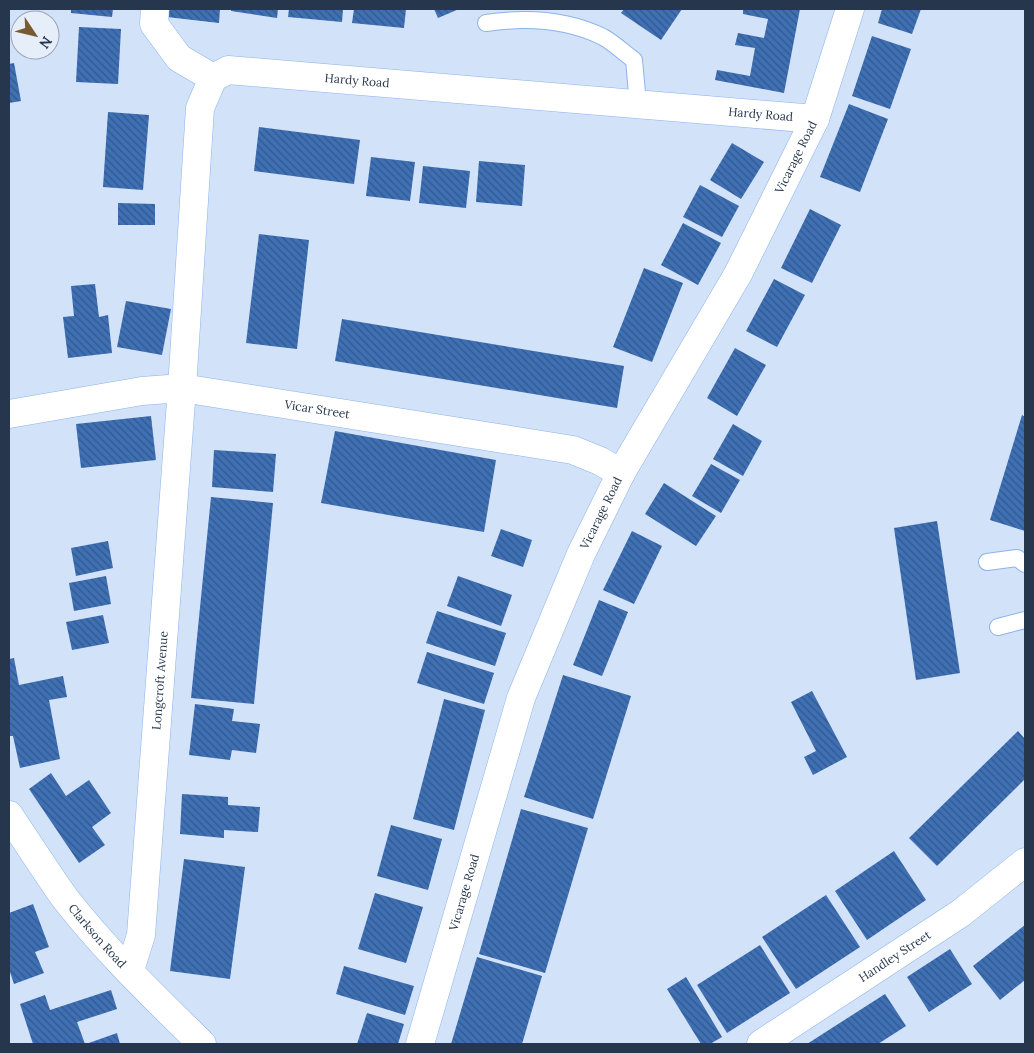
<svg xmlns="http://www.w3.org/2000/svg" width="1034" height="1053" font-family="Lora,serif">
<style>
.building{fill:url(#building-back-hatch)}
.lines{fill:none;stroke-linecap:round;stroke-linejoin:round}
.service-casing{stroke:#8cb3eb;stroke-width:18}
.minor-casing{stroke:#8cb3eb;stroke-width:29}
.service{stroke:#fff;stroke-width:16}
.minor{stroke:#fff;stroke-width:28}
.labels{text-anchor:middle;stroke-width:5;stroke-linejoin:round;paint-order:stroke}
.street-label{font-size:12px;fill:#26364c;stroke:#e6eefa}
</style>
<defs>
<pattern id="building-back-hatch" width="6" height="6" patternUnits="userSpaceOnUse" patternTransform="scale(1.25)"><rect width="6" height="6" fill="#3f70b4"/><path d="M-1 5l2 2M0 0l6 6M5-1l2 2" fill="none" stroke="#32588d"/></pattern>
</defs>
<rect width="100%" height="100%" fill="#d1e2f9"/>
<!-- building -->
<g class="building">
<path d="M71,9H113L112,17L71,13Z"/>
<path d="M168,9H220L219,23L167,17Z"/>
<path d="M231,9H278L277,18L231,11Z"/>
<path d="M289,9H343L342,22L288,17Z"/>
<path d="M354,9H406L404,28L352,23Z"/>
<path d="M434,9H459L438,18Z"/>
<path d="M624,9H682L661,40L621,13Z"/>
<path d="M743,9H800L784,93L715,80L717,70L750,76L755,48L735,45L738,33L764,38L768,19L743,14Z"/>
<path d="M882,9H921L912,34L878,23Z"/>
<path d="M79,27L121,29L118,84L76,82Z"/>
<path d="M872,36L911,49L890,109L852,96Z"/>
<path d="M14,63L21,101L9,103V64Z"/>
<path d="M849,104L888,119L860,192L820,177Z"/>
<path d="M108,112L149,115L143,190L103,187Z"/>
<path d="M259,127L360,140L354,184L254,171Z"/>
<path d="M732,143L764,162L741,199L710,180Z"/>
<path d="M371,157L415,162L410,201L366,196Z"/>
<path d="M479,161L525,165L522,206L476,202Z"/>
<path d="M423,166L470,171L466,208L419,203Z"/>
<path d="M700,185L739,206L722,237L683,217Z"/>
<path d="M118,203L155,204V225H118Z"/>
<path d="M810,209L841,225L812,283L781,268Z"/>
<path d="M683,223L721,243L698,285L661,265Z"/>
<path d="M259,234L309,240L297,349L246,343Z"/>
<path d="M644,268L683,283L652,362L613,347Z"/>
<path d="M774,279L805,295L777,347L746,331Z"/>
<path d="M95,284L99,317L108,315L112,353L68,358L63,317L74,316L71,286Z"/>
<path d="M126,301L171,309L162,355L117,347Z"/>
<path d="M342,319L624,366L617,408L335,361Z"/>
<path d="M735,348L766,365L737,416L707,398Z"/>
<path d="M1022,415L1025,417V531L990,520Z"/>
<path d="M151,416L156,460L81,468L76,424Z"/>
<path d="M733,424L762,441L743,476L713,459Z"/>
<path d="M335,431L496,460L484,532L321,503Z"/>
<path d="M214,450L276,454L273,492L212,487Z"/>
<path d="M711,464L740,480L721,513L692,496Z"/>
<path d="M664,483L716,516L696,546L645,514Z"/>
<path d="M211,497L273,503L254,704L191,698Z"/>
<path d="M937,521L960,673L916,680L894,528Z"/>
<path d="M501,529L532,540L523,567L491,556Z"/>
<path d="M632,531L662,546L634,604L603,590Z"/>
<path d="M108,541L113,568L76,576L71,548Z"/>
<path d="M106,576L111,604L74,611L69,583Z"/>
<path d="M458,576L512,595L501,626L447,606Z"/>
<path d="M599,600L628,612L602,676L573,665Z"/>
<path d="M437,611L506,633L495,666L426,643Z"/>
<path d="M103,615L109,643L72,650L66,622Z"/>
<path d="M427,652L494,673L484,704L417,683Z"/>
<path d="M14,658L19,685L63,676L67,697L49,700L60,759L20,768L13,736H9V659Z"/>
<path d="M563,675L631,696L593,819L524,797Z"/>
<path d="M812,691L847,757L813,775L804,757L816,751L791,702Z"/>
<path d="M444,699L485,710L454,830L413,819Z"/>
<path d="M195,704L234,709L232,721L260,724L256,753L232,750L230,760L189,755Z"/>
<path d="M1018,731L1025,739V779L937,866L909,838Z"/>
<path d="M51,773L66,796L89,780L111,813L92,827L105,845L79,863L29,789Z"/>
<path d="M182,794L228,797V805L260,807L258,832L224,830V838L180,834Z"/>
<path d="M521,809L588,828L545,973L479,954Z"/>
<path d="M391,825L442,839L428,890L377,876Z"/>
<path d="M894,851L926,900L867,940L835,891Z"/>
<path d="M184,859L245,867L230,979L170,971Z"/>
<path d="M375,893L423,907L406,963L358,949Z"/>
<path d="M826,895L860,947L796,989L762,937Z"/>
<path d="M33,904L49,947L35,952L44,973L14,984L9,969V913Z"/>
<path d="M1025,925V980L1000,1000L973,966Z"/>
<path d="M760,945L790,993L727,1033L697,985Z"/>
<path d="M950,949L972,984L929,1012L907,977Z"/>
<path d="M477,957L542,976L522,1044H451Z"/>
<path d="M344,966L414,986L405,1015L336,994Z"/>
<path d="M686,977L722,1037L710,1044H701L667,989Z"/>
<path d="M111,990L117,1009L77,1022L85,1044H33L20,1004L45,995L50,1010Z"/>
<path d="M885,994L906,1026L878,1044H807Z"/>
<path d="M367,1013L404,1024L398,1044H357Z"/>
<path d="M117,1033L120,1044H86Z"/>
</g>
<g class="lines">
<!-- service casing -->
<g class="service-casing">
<g id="service">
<path d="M486,23C527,17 566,19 603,37C614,43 624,53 634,60L638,104"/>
<path d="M987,562L1017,558L1025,564"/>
<path d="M998,627L1025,620"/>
</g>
</g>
<!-- minor casing -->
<g class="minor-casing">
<g id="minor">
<path d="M155,9L154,24L179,58L213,78"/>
<path id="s1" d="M9,414L142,391L182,388L573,450L600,461L621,473"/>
<path id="s2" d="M9,815C27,842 45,870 64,897C105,950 154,997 202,1044"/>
<path id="s3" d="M130,970L141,935L182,388L200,108L213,78L228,70L815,119"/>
<path id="s4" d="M420,1044L521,698L553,621L581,554L621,473L738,274L815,119L850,9"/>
<path id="s5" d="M761,1044L961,913L1025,862"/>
</g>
</g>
<!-- service -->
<use href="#service" class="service"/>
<!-- minor -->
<use href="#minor" class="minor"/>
</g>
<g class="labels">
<!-- street labels -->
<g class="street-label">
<text dy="4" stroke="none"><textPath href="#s3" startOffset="1045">Hardy Road</textPath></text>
<text dy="4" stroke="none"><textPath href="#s3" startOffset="1450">Hardy Road</textPath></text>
<text dy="4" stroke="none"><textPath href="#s4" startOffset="968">Vicarage Road</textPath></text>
<text dy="4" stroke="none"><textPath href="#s1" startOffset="312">Vicar Street</textPath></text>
<text dy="4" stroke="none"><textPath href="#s4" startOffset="562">Vicarage Road</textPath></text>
<text dy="4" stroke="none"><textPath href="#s3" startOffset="292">Longcroft Avenue</textPath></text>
<text dy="4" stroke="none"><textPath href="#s4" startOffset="158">Vicarage Road</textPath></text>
<text dy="4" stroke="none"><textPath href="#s2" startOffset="150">Clarkson Road</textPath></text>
<text dy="4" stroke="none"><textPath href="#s5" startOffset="160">Handley Street</textPath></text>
</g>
</g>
<!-- border -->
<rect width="1034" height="1053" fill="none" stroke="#26364c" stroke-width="20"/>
<!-- north arrow -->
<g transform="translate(35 35) rotate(125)"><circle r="24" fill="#e6eefa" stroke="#99a4b4"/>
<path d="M0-4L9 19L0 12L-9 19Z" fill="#785c2f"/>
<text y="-8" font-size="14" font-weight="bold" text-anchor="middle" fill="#26364c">N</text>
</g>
</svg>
